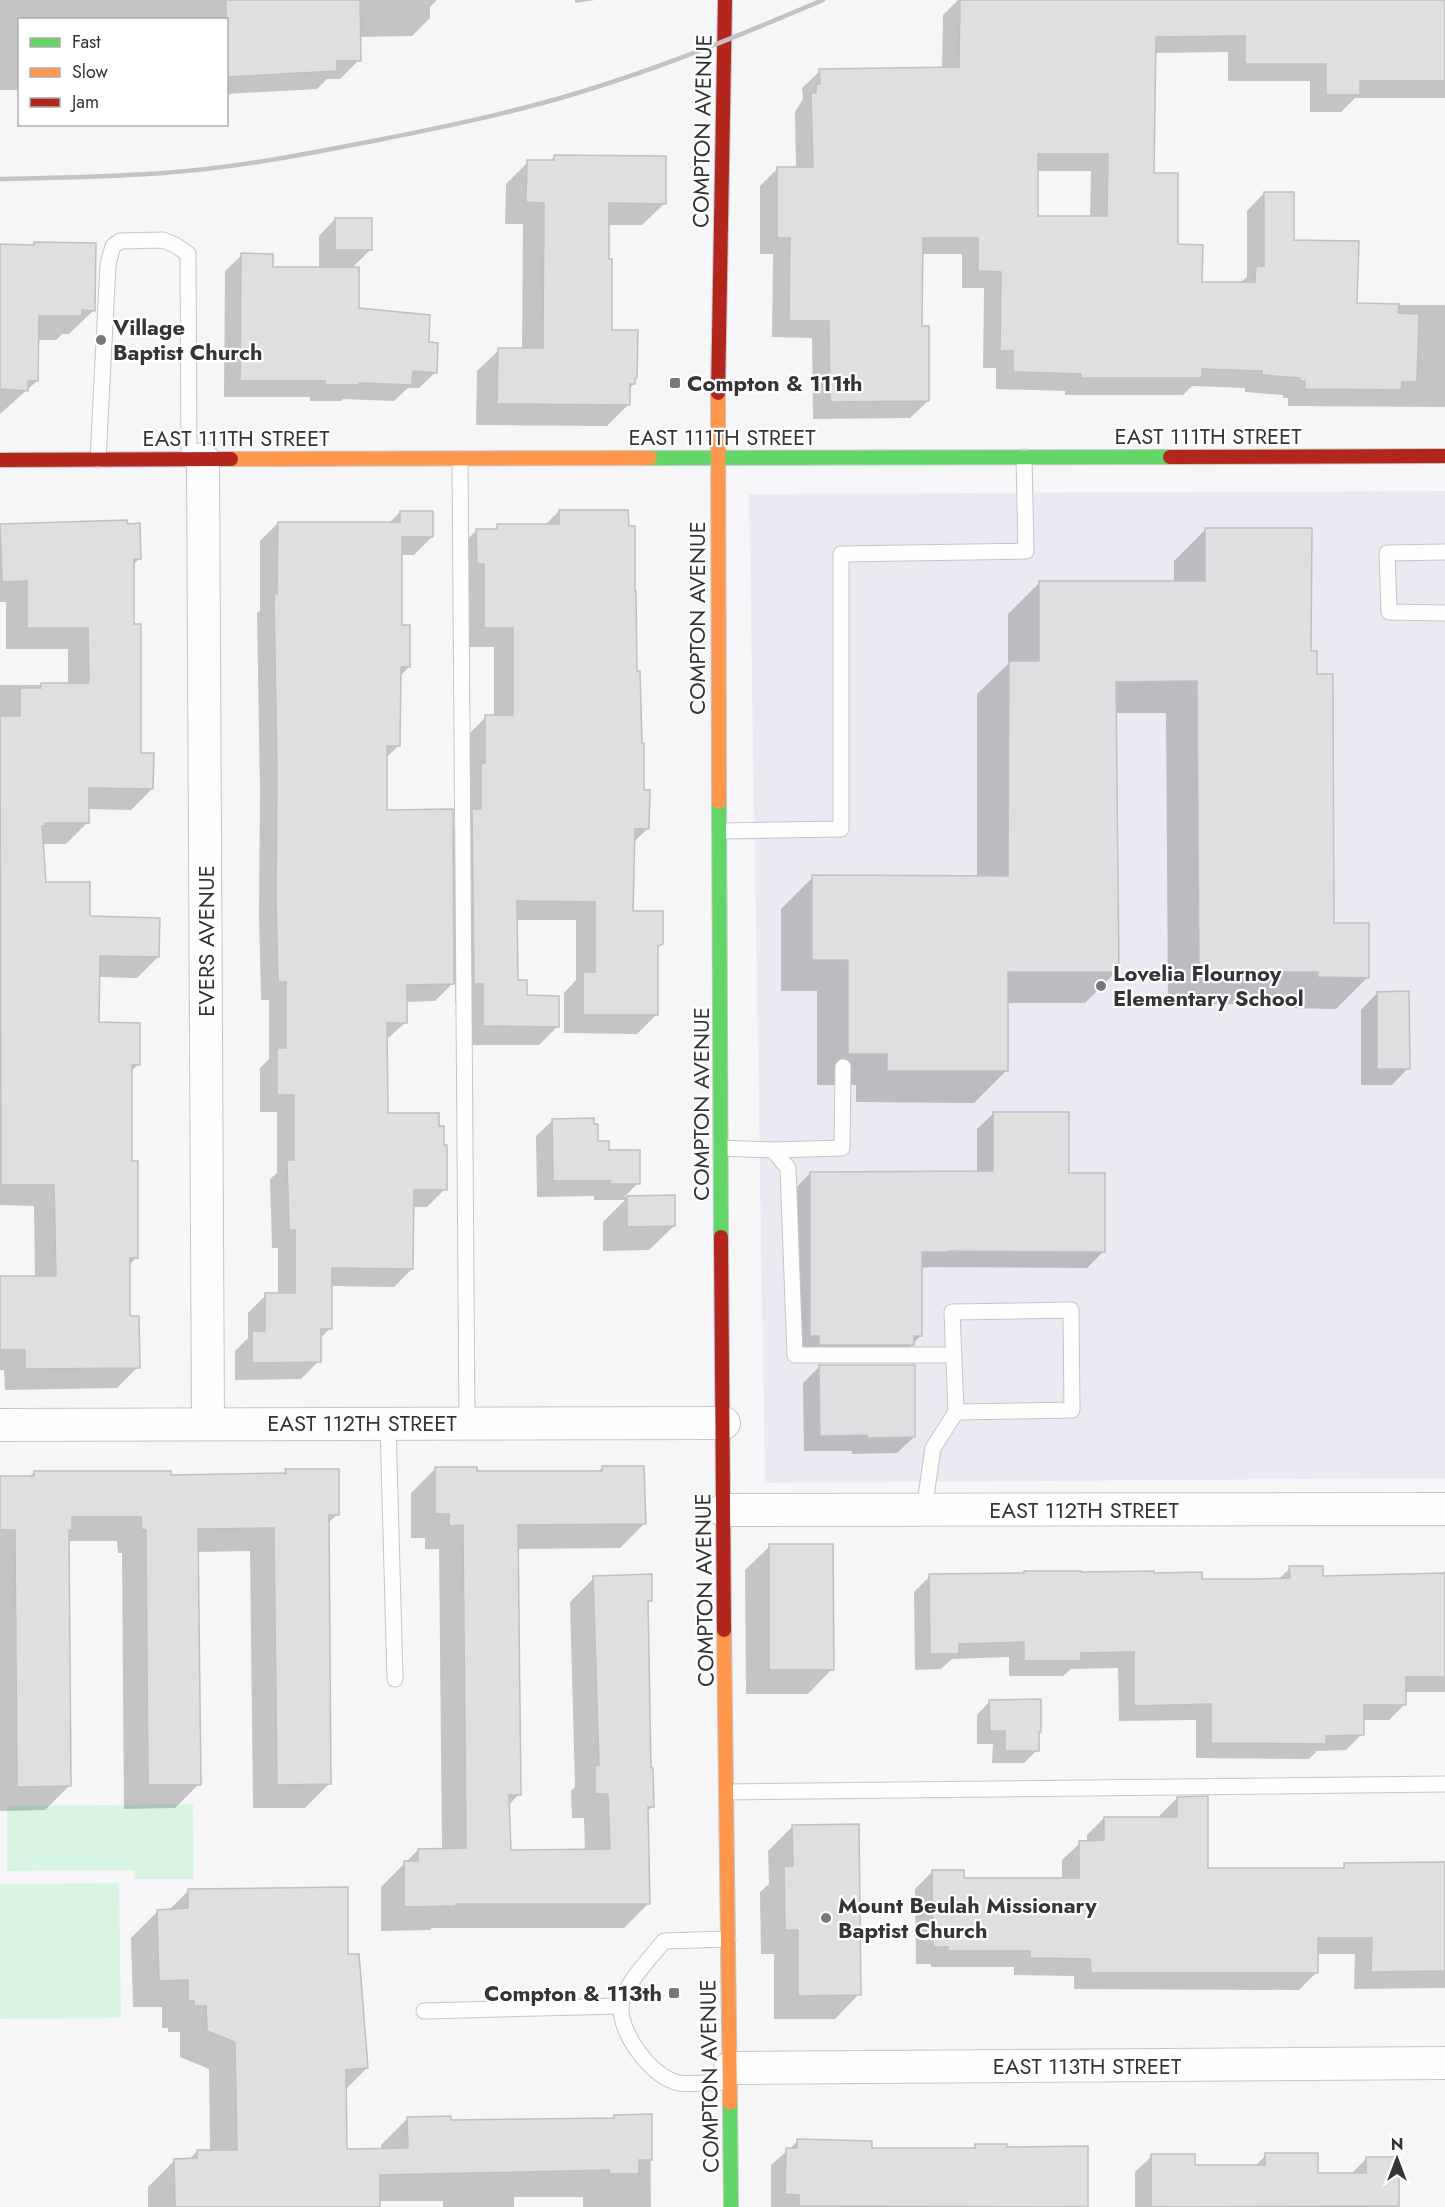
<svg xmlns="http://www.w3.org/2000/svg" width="1445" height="2207" font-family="Jost,sans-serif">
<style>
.built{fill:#eaeaf2}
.green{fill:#d8f5e4}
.shadow{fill:#0003;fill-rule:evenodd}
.building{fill:#dfdee0;stroke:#c0bfc1;stroke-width:1.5;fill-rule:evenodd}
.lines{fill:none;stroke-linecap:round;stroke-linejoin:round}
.lane-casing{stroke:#c6c6c8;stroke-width:17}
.street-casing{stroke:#c6c6c8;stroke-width:34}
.fast-casing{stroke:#c6c6c8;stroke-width:16}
.slow-casing{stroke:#c6c6c8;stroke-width:16}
.jam-casing{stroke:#c6c6c8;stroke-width:16}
.lane{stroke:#fefefe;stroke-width:15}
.street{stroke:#fefefe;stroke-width:32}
.fast{stroke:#63d668;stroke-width:14}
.slow{stroke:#ff974d;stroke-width:14}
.jam{stroke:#b3261e;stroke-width:14}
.rail{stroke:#c3c3c4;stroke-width:4.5}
.poi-dot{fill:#78787a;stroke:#fff;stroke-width:2}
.labels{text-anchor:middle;stroke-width:4.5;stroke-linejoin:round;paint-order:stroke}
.street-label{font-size:22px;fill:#343436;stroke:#fff}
.poi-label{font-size:22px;font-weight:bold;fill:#343436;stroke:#fff;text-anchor:start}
</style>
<rect width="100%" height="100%" fill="#f6f6f8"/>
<!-- built -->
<path class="built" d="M1445,491V1478L765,1483L749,494Z"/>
<!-- green -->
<g class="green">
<path d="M193,1804L194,1879H134V1870L7,1871V1806Z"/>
<path d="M119,1883L121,2018L0,2019V1884Z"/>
</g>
<!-- shadow -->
<g class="shadow">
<path d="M0,0H436V1L430,7V18L412,36L359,37V60L340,79H327L317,89L226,94V20H20V90H0Z"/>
<path d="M575,0H595L575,3Z"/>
<path d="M958,0H1445V98H1355L1341,112H1310V81H1228V52L1154,53L1153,175L1177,246L1201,283H1240L1247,277V211L1264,193L1293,241L1355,305H1445V407L1288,406V398H1283V395L1245,392V388L1192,386L1183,395H1065V391L996,389V368H983L984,288H962V254H921L920,328L928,401L910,418L813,419L812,338L772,337L773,254H760V186L777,169H796L795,112L803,99L802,88L820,71L942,69L943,15ZM1036,171H1091L1090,218H1036Z"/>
<path d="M554,157L664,204L642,225H608L611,331L636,377L634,384L629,389V404L607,426L476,425L477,371L499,350H522L523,224H505L506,184L528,162H549Z"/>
<path d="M335,219L370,250L352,268L357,310L427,344L436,372L419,388H408L394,401L343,399L341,401H310V397H224L225,271L242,255L272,268H319V236Z"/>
<path d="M34,243L94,310L69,334H62L56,340H38L37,381L0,414V246H31Z"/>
<path d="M559,511L636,673L642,792L648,828L633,843L632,913L661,944L656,949V1015L637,1034L564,1033V993L576,980V920H515L516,982L525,997L558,1026L539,1045H465V1002H455V981L435,1001L406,1002V1022L386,1040L387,1114L438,1127L445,1189L427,1207H413L412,1269L394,1287L330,1286V1328L319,1340V1361L301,1379L235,1380V1351L248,1338V1313L266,1295H278V1248H272L270,1179L277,1173V1112H260V1068L269,1059V1000H261L259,917L260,791L257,613L260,611V541L278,523H389L400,512L432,537L414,555H400V627L409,667L400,676L399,745L386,758V811L451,832L463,821L467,736L486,717H494V647H465L457,549L477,530H493L498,525H545Z"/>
<path d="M126,522L140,558L132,566V625L139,755L152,789L131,810L87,809V823L66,844H42L44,884L88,918L158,957L137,978L99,977L98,1023L138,1064L131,1072V1163L137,1257L129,1265V1317L138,1367L117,1388L5,1390L4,1370H0V1278H35L34,1206L0,1205V685H68V649H6V602H0V525Z"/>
<path d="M1206,529L1310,653L1316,676L1333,924L1368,977L1336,1009L1286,1008V1004H1168L1166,713H1115L1117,971L1085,1003H1006V1071L974,1103L856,1102V1085H817V991H781V909L813,877H977V694L1008,664V614L1040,582H1174V561Z"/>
<path d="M1377,993L1408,1068L1392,1085H1361V1010Z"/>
<path d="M994,1113L1068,1174L1103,1252L1087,1268L931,1267L921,1268V1335L897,1361L795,1351L794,1190L810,1173L977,1172V1129Z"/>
<path d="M553,1120L597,1143L638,1183L624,1197H674V1226L649,1250L603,1251V1222L625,1200H594V1196L537,1197L536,1136Z"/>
<path d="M820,1366L914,1437L897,1453L852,1454V1451H804L803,1383Z"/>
<path d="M602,1468L644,1524L620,1548L517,1549L519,1794L508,1806L510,1851H585L584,1818H572L571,1791L575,1787L570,1602L594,1578L650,1600L646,1605L650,1770L653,1806L647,1812L648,1904L624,1928H432L430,1930L381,1931V1887L418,1850H442L439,1549H425V1538H411V1493L435,1469L476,1473L598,1472Z"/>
<path d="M286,1471L338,1514L327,1524L330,1783L305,1808H253L250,1551L197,1552L199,1784L175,1808L124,1809L122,1553H118L117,1541H67L69,1786L45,1810L0,1811V1477H29L34,1472L170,1476L283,1474Z"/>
<path d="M770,1546L832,1669L808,1694H746L745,1570Z"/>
<path d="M1290,1568L1321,1577L1439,1575L1445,1571V1692H1405V1704L1389,1720H1362V1734L1346,1750L1317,1751L1309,1759L1196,1758V1720L1119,1721L1118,1668L1071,1669L1063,1676H1009V1657L952,1659L941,1669L915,1670L914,1592L930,1576L1022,1575L1024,1572L1152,1575L1200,1581L1278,1580Z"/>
<path d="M990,1701L1040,1731L1037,1734V1750L1024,1763H992L993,1744H977V1715Z"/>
<path d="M1177,1798L1207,1870L1341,1869L1345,1865L1445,1863V1988L1354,1989L1355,1954H1316V1973L1299,1990L1074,1989V1976L1014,1975V1967H931V1964H916L915,1889L932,1872L963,1880H1062V1860L1080,1843L1087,1842V1835L1104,1818H1160V1815Z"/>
<path d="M793,1826L859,1994L835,2019H774V1954H761L760,1892L769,1884L768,1851Z"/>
<path d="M189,1890L347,1956L367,2068L345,2090L346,2150H381V2145L408,2118L450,2121L612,2119L615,2116H650L651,2207H583V2197H514V2207H443V2201H379V2207H148V2187L175,2160H189L197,2151H210L209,2069L180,2057V2032H168V2028H162V2007H133L131,1938L158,1911H168Z"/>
<path d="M798,2141L871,2149H972L976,2146L1006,2149L1086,2147L1087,2207H771V2165Z"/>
<path d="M1266,2155L1316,2174H1351L1367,2158L1397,2205L1395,2207H1135V2172L1152,2156L1194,2167H1254Z"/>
</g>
<!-- building -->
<g class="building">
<path d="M226,0H360L361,61H337V71L226,77Z"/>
<path d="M960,0H1445V81H1360V95H1326V64H1245V36L1156,37L1154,173H1178V244L1203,245L1202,282H1255L1256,266H1264V192H1294V240L1359,241L1357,303L1399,304L1398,313L1419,314L1417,382H1402L1401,390L1305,389V381H1300V378L1262,375V371L1202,369V378H1081V374L1013,372V351H1000L1001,272L978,271V238H923L922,326H929V401L830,402L829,321H789L790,238H777V167H813L811,93H816V84H820L819,69L959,67ZM1038,154H1108L1107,216H1038Z"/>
<path d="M554,155L666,156V204L609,203V259H612V330H638L637,378H635V384H630V405L497,404L498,348H543L544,203L526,202L527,160H554Z"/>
<rect x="335" y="218" width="37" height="32"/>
<path d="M34,242L96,243L95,311L82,310V316H39L38,381H28V391L0,389V244L34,245Z"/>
<path d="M241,253L273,254V267H359V308L430,315L429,342L438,343L437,373L413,371L412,385L359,383V385H325V381H240Z"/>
<path d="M559,510H628L629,526H635V591H636L637,671H640L642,743H644V790H650L649,829H635L633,911H663V944L658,946V1015H583V972H595V902L517,901L518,980H527V995L559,996V1027L483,1026V984H474L472,809H481V763H485V715H513V628H484V564H477L476,529H497V524H559Z"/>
<path d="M400,511H433V537H402V625H410V667H401L400,746H387V810L453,809L454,984L407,985V1023H387L388,1113H439V1126H444V1145H447V1190H414L413,1269L332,1268V1329H321V1362L252,1363V1331H265V1293H295V1230H289L287,1160H294V1095H277V1048H286V982H278L276,898L277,772L274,594H277L278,522H400Z"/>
<path d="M127,520L128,524L140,523L141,559H134V624H141V753H154L153,789L89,788V823H45V826H42L46,882H90V916L160,918L159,957L100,956L99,1022L140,1023V1065H132V1161H138V1258H130V1316H139L140,1368L25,1369V1350H0V1276H56L54,1185H1L0,716H20V688H41V683H89L88,628H27V581L2,582L0,524Z"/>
<path d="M1205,528H1312L1311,651H1317V674H1333L1334,923H1369V978L1318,977V972H1199L1197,681L1116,682L1119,972H1008V1071H887V1054H848V960H812V875L1008,876L1009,661H1039V581H1205Z"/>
<path d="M1409,991L1410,1069H1377V992Z"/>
<path d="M993,1112H1069V1173H1105V1252L948,1251V1252H922V1336H914V1345H819V1336H810V1172L993,1171Z"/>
<path d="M594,1118V1124H598V1141H609V1150H640V1184H610V1181H553L552,1119Z"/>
<path d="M675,1195V1226L627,1227V1196Z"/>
<path d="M819,1365H915V1437L867,1438V1435L820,1436Z"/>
<path d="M602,1466H644L646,1524L518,1525L521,1795H509L511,1850L610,1849L608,1794H595V1765H599L593,1576L652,1574V1601H648L651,1768H653L654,1807H648L650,1904H456V1906L404,1907V1861H418V1849L466,1848L463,1525L449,1526V1514H435V1467H477V1471H602Z"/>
<path d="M285,1469H339V1515H329L331,1784L277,1785L274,1528L198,1529L201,1785H148L146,1530H142L141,1517H72V1530H69L71,1786L17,1787L15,1530H0V1476H34V1471H171V1475L286,1473Z"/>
<path d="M769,1544H833L834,1670H769Z"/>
<path d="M1289,1566H1323V1576L1445,1573V1677H1406V1705H1364V1735L1326,1736V1744L1211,1743V1704L1134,1706V1652L1081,1653V1661H1024V1642L959,1644V1654H930L929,1574L1024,1573V1571H1081V1572L1154,1571V1573L1202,1572V1579H1257L1290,1578Z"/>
<path d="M1041,1699V1732H1039V1751H1005V1731H990L989,1700Z"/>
<path d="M1208,1796V1868H1344V1863L1445,1862V1971L1371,1972L1372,1938H1318V1973H1091L1090,1959L1030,1958V1951H948V1947H933L932,1870H964V1878H1079V1841L1104,1840V1817H1177V1797Z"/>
<path d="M859,1824L861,1995L798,1996V1930H785L784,1866H793L792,1825Z"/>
<path d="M348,1887V1954H359L368,2068L346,2070L347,2149L408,2148L407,2117L451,2116V2120L614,2118V2115L652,2114V2160H639V2174H609V2170L380,2175V2207H175L174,2159L197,2158V2150H237L235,2042L207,2031L206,2006H194V2001H188V1980L159,1981L157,1910L188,1908V1889Z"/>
<path d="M797,2139L872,2141V2148H975V2144H1007V2147L1088,2146V2207L799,2206V2195L785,2194L786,2148H797Z"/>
<path d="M1265,2153H1318V2173H1366V2157H1399V2206L1151,2207V2154H1195V2165H1265Z"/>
</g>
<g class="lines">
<!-- lane casing -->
<g class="lane-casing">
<g id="lane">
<path d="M460,459L467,1423"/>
<path d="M98,460L108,264L113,246L120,241L163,240L175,245L188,254L189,460"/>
<path d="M1445,552L1387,553L1389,612L1445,613"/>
<path d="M720,831L841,829V554L1026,551L1024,457"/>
<path d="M722,1148L773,1150L788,1168L795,1355H954"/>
<path d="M773,1150L842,1148L843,1067"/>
<path d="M388,1423L395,1679"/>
<path d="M924,1510L933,1448L956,1412L1072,1410L1071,1310L952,1312L956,1412"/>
<path d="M727,1792L1445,1784"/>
<path d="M728,1939L664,1941C652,1956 622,1987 621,2006C619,2033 652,2078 679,2083C695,2085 714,2082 730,2082"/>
<path d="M424,2011L621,2006"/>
</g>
</g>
<!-- street casing -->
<g class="street-casing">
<g id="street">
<path d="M203,459L208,1423"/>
<path d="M0,1425L724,1423"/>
<path d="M723,1510L1445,1509"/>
<path d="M730,2068L1445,2063"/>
</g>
</g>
<!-- fast casing -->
<g class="fast-casing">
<g id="fast">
<path d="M650,458L1170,457"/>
<path d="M719,802L721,1237"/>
<path d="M730,2103L731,2207"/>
</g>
</g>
<!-- slow casing -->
<g class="slow-casing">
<g id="slow">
<path d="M718,393L719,802"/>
<path d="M231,459L650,458"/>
<path d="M724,1630L730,2103"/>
</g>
</g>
<!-- jam casing -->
<g class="jam-casing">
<g id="jam">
<path d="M718,393L725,0"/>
<path d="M1170,457L1445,456"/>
<path d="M0,460L231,459"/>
<path d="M721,1237L724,1630"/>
</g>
</g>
<!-- lane -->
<use href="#lane" class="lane"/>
<!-- street -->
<use href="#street" class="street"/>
<!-- fast -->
<use href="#fast" class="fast"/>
<!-- slow -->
<use href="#slow" class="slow"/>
<!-- jam -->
<use href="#jam" class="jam"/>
<!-- rail -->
<path class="rail" d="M0,179C54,178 109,177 163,173C236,168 307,154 378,140C454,125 530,109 603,85C678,61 750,31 823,0"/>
</g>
<!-- markers -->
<g class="poi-dot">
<circle cx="101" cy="340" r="6"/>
<rect x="669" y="377" width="12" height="12" rx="3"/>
<circle cx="1101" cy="986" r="6"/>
<circle cx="826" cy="1918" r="6"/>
<rect x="668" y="1987" width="12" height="12" rx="3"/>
</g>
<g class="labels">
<!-- street labels -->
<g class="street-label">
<text transform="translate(702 131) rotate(-89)" y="8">COMPTON AVENUE</text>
<text x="1208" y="444">EAST 111TH STREET</text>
<text x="722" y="445">EAST 111TH STREET</text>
<text x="236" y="446">EAST 111TH STREET</text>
<text transform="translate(697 618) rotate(-90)" y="8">COMPTON AVENUE</text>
<text transform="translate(206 941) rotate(-90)" y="8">EVERS AVENUE</text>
<text transform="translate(701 1104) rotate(-90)" y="8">COMPTON AVENUE</text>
<text x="362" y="1431">EAST 112TH STREET</text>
<text x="1084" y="1518">EAST 112TH STREET</text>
<text transform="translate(704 1590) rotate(-91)" y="8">COMPTON AVENUE</text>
<text x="1087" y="2074">EAST 113TH STREET</text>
<text transform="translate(709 2076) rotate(-91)" y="8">COMPTON AVENUE</text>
</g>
<!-- poi labels -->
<g class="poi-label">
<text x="113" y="335">Village<tspan x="113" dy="25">Baptist Church</tspan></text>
<text x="687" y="391">Compton &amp; 111th</text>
<text x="1113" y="981">Lovelia Flournoy<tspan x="1113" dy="25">Elementary School</tspan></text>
<text x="838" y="1913">Mount Beulah Missionary<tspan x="838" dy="25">Baptist Church</tspan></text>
<text x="662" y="2001" text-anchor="end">Compton &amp; 113th</text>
</g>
</g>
<!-- legend -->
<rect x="18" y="18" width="210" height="108" fill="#ffffff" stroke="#aeaeaf" stroke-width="1.5"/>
<rect x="30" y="38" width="30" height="9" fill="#63d668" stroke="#aeaeaf" stroke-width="1.5"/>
<text x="72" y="48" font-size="18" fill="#343436">Fast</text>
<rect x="30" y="68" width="30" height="9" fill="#ff974d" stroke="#aeaeaf" stroke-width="1.5"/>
<text x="72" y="78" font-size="18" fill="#343436">Slow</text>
<rect x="30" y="98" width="30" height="9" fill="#b3261e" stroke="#aeaeaf" stroke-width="1.5"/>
<text x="72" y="108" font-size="18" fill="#343436">Jam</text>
<!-- north arrow -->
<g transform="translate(1397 2159)" stroke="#ffffff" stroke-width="4.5" paint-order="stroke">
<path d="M0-4.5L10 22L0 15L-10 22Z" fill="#343436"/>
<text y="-9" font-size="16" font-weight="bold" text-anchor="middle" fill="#343436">N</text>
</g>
</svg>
